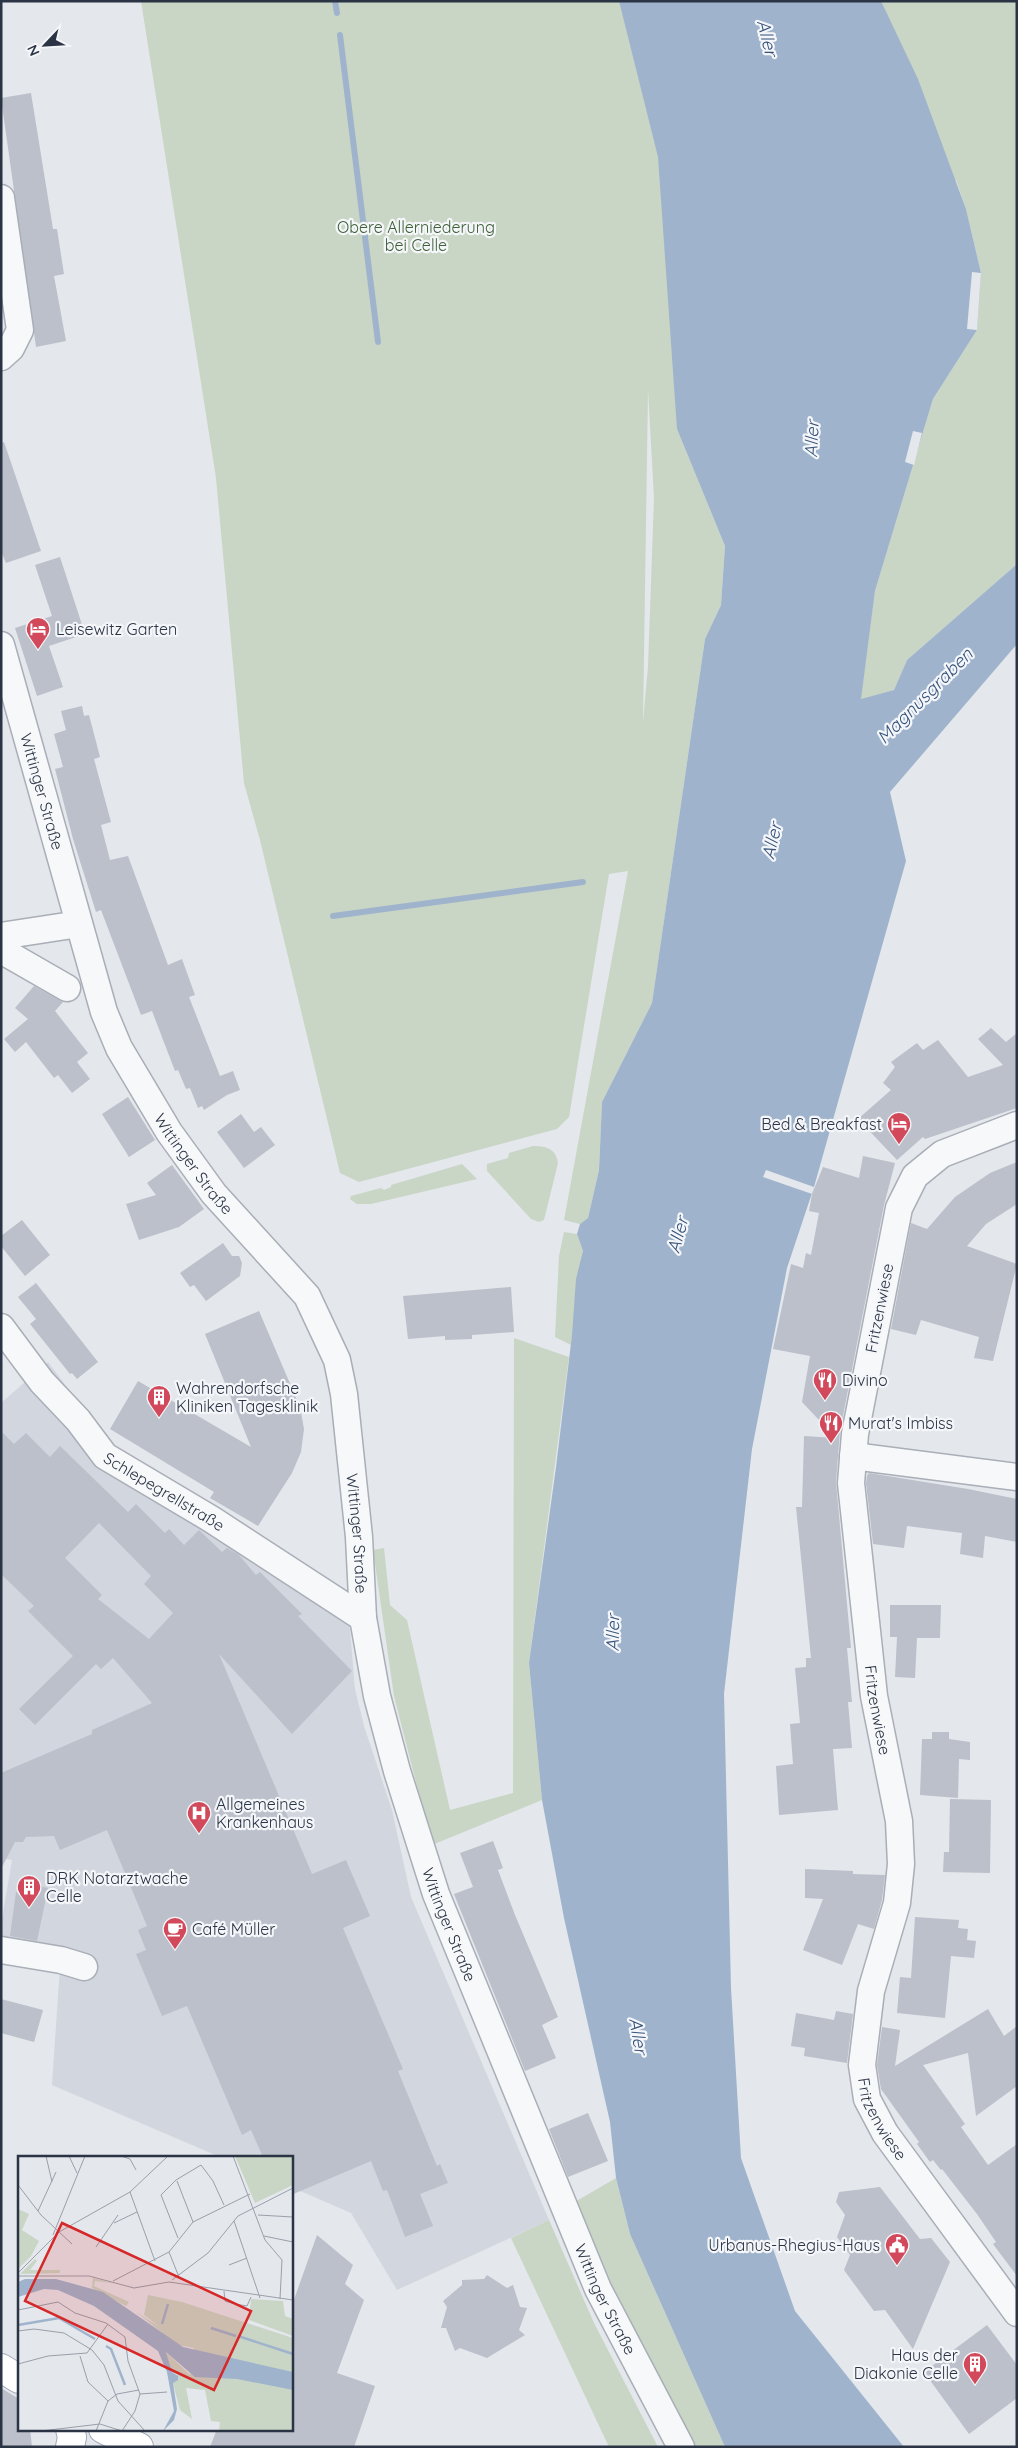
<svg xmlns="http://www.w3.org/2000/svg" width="1018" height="2448" font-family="Quicksand,sans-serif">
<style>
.built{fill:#d2d6de}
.green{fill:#c9d6c5;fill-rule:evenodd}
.water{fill:#9fb4cc}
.pier{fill:#e4e7ec}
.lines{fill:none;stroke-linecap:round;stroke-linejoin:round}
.stream{stroke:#9fb4cc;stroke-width:6}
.building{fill:#bbc0ca;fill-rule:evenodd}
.street-casing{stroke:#a9aeb7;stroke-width:29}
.primary-casing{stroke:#a3abb8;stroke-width:30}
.street{stroke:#f7f8fa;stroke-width:26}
.primary{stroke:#fff;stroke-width:28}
.labels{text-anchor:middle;stroke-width:4.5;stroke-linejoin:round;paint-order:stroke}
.park-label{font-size:16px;fill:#3f6138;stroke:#f4f6f9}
.poi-label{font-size:16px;fill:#2b3445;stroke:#f4f6f9;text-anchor:start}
.street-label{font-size:16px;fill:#2b3445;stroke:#f4f6f9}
.water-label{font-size:18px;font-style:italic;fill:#34527a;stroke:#f4f6f9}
.inset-river{fill:none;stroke:#9fb4cc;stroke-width:2.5}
.inset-road{fill:none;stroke:#9a9fa9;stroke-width:1}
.view{fill:#d62828;fill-opacity:0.15;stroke:#d62828;stroke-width:2.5}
.inset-edge{fill:none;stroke:#2b3445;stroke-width:2.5}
</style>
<rect width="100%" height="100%" fill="#e4e7ec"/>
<!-- built -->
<path class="built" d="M48,1362L111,1446L343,1588L350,1630L355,1689L364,1726L392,1810L411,1897L549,2220L397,2290L351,2213L291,2187V2157H220L52,2085L61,1951L1,1940V1925L12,1860L1,1858V1403Z"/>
<!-- green -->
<g class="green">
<path d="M141,1H1017V564L907,660L894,690L860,700L875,591L933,399L977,330L981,273L966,209L956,180L677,429L725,546L721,605L705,639L652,1003L602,1102L599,1170L588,1218L580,1224L564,1220L628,871L609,874L569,1117L557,1129L359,1182L340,1173L260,840L244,783L216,478ZM648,390L654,498L648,667L643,722Z"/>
<path d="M533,1146C547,1146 556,1149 558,1163L544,1220L539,1222L531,1219L487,1171V1164L508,1158L509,1153Z"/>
<path d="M462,1164L477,1179L371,1204H357L350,1199L351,1196L381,1188L384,1190L391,1187V1185Z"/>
<path d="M564,1232L577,1234L583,1251L571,1345L555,1337L559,1256Z"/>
<path d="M514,1338L569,1357L529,1663L542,1800L432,1845L394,1696L373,1550L384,1548L390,1605L407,1620L450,1810L513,1793Z"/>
<path d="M616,2178L630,2234L725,2447H695L606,2278L573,2203Z"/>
<path d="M549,2220L594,2323L658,2447H609L511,2238Z"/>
</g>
<!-- water -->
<path class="water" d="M619,1H881L918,79L966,209L981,273L977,330L933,399L875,591L861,699L894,690L907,660L1017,564V644L890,792L906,861L814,1187L787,1268L752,1449L724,1694L731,1988L741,2158L795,2311L904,2447H725L630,2234L616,2178L610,2122L564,1918L542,1800L529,1663L556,1467L572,1335L576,1279L583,1251L577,1234L580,1224L588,1218L599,1170L602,1102L652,1003L705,639L721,605L725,546L677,429L658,157Z"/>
<!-- pier -->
<g class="pier">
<path d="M972,272L981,273L977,330L967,329Z"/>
<path d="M913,431L922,433L914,465L905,462Z"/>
<path d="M766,1170L814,1187L812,1194L763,1177Z"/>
</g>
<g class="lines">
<!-- stream -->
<g class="stream">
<path d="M335,1L337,13"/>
<path d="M340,35L378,342"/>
<path d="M333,916L583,882"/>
</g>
</g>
<!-- building -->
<g class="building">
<path d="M31,93L53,229H57L64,274L54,276L66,341L36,347L1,98Z"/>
<path d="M4,442L41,551L6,563L1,551V443Z"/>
<path d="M60,557L85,634L49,646L63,687L37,696L15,628L52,616L35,565Z"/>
<path d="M82,706L84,716L89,715L100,757L94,759L111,822L101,825L110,860L128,856L168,965L182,959L195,995L189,997L220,1076L233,1071L240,1090L227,1095L204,1110L202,1106L198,1108L190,1088L186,1089L178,1070L175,1071L152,1011L141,1015L101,910L96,912L73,839L55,769L63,767L54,734L66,730L61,711Z"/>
<path d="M34,986L63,1002L55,1011L88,1053L77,1062L90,1079L72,1093L58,1075L54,1078L26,1042L15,1052L4,1039L28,1019L15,1008Z"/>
<path d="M991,1028L1006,1042L1017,1033V1108L925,1139L923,1137L897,1160L858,1119L891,1090L883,1083L895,1067L891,1062L917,1043L923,1050L938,1040L968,1077L1003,1065L978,1039Z"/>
<path d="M128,1097L155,1140L129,1157L102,1114Z"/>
<path d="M241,1114L254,1132L261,1127L275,1145L244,1168L217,1132Z"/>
<path d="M863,1156L895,1163L884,1205L840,1431L836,1482L851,1648H847L852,1702H848L852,1748L833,1749L838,1810L779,1815L776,1766L793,1764L790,1724L800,1723L795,1668L806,1667V1658H811L796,1507H802L804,1436L836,1438L802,1402L810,1356L773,1349L791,1264L803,1268L806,1253L811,1255L819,1213L809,1211L812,1194L823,1167L859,1178Z"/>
<path d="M1017,1162V1204L986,1224L967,1246L1017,1264L993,1361L974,1358L979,1337L921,1320L916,1335L891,1329L911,1223L927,1229L955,1197L990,1173Z"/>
<path d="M172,1165L204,1209L179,1227L139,1240L126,1204L156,1195L147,1183Z"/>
<path d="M22,1220L50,1255L25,1276L1,1246V1236Z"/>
<path d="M223,1243L232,1256H239L242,1263L240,1276L206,1301L194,1285L190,1287L180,1273Z"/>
<path d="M36,1283L98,1362L77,1379L72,1373L70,1374L30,1324L36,1319L18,1297Z"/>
<path d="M511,1287L514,1332L472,1335V1339L445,1340V1336L408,1339L403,1296Z"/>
<path d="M259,1311L300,1407L304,1429L301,1452L292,1473L258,1526L210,1498L214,1492L110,1429L138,1381L251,1447L205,1334Z"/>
<path d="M1,1431L14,1444L26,1433L50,1457L60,1446L128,1512L136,1504L165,1533L169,1529L184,1545L199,1530L222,1552L227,1548L238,1554L256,1575L260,1572L302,1614L298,1616L352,1671L292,1734L219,1654L312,1874L346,1860L370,1916L343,1928L403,2069L398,2071L437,2166L440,2164L448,2183L420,2194L433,2226L405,2237L387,2190L383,2191L371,2161L291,2195V2157H263L251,2130L242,2135L187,2006L162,2016L136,1954L146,1950L138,1930L147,1926L107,1830L60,1850L54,1836L26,1837L23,1842H15L1,1869V1773L92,1734V1730L152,1703L113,1658L101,1669L96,1664L35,1725L19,1709L73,1656L28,1611L34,1606L1,1574ZM99,1523L151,1576L144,1584L173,1613L149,1639L98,1599L102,1595L65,1558Z"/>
<path d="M869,1473L968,1489L1017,1499V1542L985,1536L983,1558L960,1554L962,1533L907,1526L904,1548L873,1544L866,1483L867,1476Z"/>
<path d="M890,1605H941L940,1638H917L915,1678L895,1677L897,1637H890Z"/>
<path d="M932,1732H949V1739L970,1742V1760L959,1759L958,1798L920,1795L922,1739H932Z"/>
<path d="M950,1799L991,1800L990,1873L943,1872L944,1852H949Z"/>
<path d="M493,1841L503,1868L498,1870L515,1915L558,2017L542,2025L556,2058L525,2071L454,1894L473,1887L460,1853Z"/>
<path d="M805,1869L853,1871V1874L885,1875L882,1900L874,1929L858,1924L842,1965L803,1950L823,1899L805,1898Z"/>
<path d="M32,1885L48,1888L37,1941L10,1936L16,1892L30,1895Z"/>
<path d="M915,1917L959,1920L958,1928L968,1929L967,1940L976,1941L974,1958L951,1956L945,2018L897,2013L900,1977L911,1978Z"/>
<path d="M1,1999L43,2010L34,2042L1,2033Z"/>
<path d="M988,2009L1004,2036L1017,2026V2086L976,2116L968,2053L923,2065L965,2124L961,2127L988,2165L1017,2144V2276L993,2244L996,2242L977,2214L942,2169L941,2170L933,2160L930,2162L917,2144L919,2142L881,2089L877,2065L882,2027L900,2030L895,2066Z"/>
<path d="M836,2011L853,2014L847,2063L804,2056L805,2048L791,2046L796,2013L834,2020Z"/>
<path d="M588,2113L608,2161L568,2177L549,2129Z"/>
<path d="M880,2187L920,2239L931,2238L950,2262L913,2349L885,2310L874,2311L844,2270L850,2255L837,2237L845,2215L836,2202L839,2192Z"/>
<path d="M317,2235L353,2265L345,2284L364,2300L337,2373L375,2386L354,2447H210L217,2429H291V2308Z"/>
<path d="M487,2275L507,2288L513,2285L520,2307L527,2308L519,2330L525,2335L487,2358L460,2348L455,2351L446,2328H441L447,2307L443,2301L462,2285V2280L484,2279Z"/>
<path d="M987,2325L1017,2365V2398L969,2434L924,2372Z"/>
<path d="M1,2388L19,2399V2429H30L32,2447H1Z"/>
</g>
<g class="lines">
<!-- street casing -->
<g class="street-casing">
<g id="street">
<path d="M1,198L20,330L11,348L1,357"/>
<path id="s1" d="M1,645L104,1012L119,1048L169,1132L214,1194L307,1296L337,1360L344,1394L359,1537L363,1618L377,1696L397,1771L436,1894L598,2289L681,2447"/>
<path d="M1,936L79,924"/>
<path d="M1,950L67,988"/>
<path id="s2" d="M1017,1125L942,1154L915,1176L899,1208L855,1434L851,1483L874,1696L899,1821L901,1864L897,1903L871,1991L862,2065L867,2099L885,2133L1017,2313"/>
<path id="s3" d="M1,1327L42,1382L78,1420L105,1456L211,1519L363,1618"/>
<path d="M853,1456L1017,1477"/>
<path d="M1,1950L61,1960L84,1967"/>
</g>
</g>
<!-- primary casing -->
<g class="primary-casing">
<g id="primary">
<path d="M1,2368L19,2379"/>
<path d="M70,2429L72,2437L70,2447"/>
<path d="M103,2429L139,2447"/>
</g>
</g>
<!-- street -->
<use href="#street" class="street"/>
<!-- primary -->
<use href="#primary" class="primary"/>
</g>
<!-- icons -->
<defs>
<g id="hotel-pin" transform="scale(1.25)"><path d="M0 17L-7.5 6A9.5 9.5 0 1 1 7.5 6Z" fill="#d1495b" stroke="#f4f6f9"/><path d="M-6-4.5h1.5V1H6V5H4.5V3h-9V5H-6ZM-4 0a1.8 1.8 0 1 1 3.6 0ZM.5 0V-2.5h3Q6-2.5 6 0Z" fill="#fff"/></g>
<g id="restaurant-pin" transform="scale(1.25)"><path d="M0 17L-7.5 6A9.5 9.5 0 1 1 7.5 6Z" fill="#d1495b" stroke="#f4f6f9"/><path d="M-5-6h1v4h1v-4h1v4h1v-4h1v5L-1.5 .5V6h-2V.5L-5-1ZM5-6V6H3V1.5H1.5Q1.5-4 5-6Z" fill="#fff"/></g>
<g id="building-pin" transform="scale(1.25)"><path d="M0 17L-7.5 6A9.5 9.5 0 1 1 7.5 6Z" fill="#d1495b" stroke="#f4f6f9"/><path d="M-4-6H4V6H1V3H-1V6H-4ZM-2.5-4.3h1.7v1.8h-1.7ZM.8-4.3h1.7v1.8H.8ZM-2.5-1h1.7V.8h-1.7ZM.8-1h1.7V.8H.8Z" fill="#fff"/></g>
<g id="hospital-pin" transform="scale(1.25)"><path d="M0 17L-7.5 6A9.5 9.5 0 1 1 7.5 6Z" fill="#d1495b" stroke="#f4f6f9"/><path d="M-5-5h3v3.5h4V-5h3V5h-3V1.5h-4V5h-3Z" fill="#fff"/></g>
<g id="cafe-pin" transform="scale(1.25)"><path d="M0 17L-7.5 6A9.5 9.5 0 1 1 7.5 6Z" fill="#d1495b" stroke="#f4f6f9"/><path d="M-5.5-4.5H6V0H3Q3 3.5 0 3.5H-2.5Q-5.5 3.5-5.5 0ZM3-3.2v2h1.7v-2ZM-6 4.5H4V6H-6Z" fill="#fff"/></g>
<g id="civic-pin" transform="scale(1.25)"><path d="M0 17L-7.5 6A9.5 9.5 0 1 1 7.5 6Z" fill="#d1495b" stroke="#f4f6f9"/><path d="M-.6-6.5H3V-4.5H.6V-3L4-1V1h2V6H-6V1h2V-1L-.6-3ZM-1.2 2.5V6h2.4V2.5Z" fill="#fff"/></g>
</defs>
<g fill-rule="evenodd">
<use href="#hotel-pin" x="38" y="629"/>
<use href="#hotel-pin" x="899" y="1124"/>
<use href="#restaurant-pin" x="825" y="1380"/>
<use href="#building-pin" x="159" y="1397"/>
<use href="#restaurant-pin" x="831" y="1423"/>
<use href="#hospital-pin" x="199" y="1813"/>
<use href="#building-pin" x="29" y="1887"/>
<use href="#cafe-pin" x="175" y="1929"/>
<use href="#civic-pin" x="897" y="2245"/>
<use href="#building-pin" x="975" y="2364"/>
</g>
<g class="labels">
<!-- park labels -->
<g class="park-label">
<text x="416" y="233">Obere Allerniederung<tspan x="416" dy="18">bei Celle</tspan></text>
</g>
<!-- poi labels -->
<g class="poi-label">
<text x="56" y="635">Leisewitz Garten</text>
<text x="882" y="1130" text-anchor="end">Bed &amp; Breakfast</text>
<text x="842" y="1386">Divino</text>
<text x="176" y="1394">Wahrendorfsche<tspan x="176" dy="18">Kliniken Tagesklinik</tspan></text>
<text x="848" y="1429">Murat's Imbiss</text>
<text x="216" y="1810">Allgemeines<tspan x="216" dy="18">Krankenhaus</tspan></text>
<text x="46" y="1884">DRK Notarztwache<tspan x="46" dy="18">Celle</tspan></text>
<text x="192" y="1935">Café Müller</text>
<text x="880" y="2251" text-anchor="end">Urbanus-Rhegius-Haus</text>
<text x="958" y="2361" text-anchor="end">Haus der<tspan x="958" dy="18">Diakonie Celle</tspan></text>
</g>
<!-- street labels -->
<g class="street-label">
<text dy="6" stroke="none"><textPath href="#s1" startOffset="152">Wittinger Straße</textPath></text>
<text dy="6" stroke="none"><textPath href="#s1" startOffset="558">Wittinger Straße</textPath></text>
<text transform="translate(879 1308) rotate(-79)" y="6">Fritzenwiese</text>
<text dy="6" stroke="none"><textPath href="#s3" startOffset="235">Schlepegrellstraße</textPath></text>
<text dy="6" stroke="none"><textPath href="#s1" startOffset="978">Wittinger Straße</textPath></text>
<text dy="6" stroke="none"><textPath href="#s2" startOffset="659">Fritzenwiese</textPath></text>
<text dy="6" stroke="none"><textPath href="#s1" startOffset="1382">Wittinger Straße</textPath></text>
<text dy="6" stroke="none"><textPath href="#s2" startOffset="1079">Fritzenwiese</textPath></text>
<text dy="6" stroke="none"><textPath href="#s1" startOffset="1788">Wittinger Straße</textPath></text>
</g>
<!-- water labels -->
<g class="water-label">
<text transform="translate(767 38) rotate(76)" y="6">Aller</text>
<text transform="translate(812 439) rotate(-87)" y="6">Aller</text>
<text transform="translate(925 696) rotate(-45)" y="6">Magnusgraben</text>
<text transform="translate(772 841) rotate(-77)" y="6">Aller</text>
<text transform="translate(678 1235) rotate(-75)" y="6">Aller</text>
<text transform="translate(613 1633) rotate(-89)" y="6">Aller</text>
<text transform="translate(638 2036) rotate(80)" y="6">Aller</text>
</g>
</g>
<!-- overview -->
<g transform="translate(18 2156)">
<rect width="275" height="275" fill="#e4e7ec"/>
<path d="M217,0H275V29L237,47ZM0,53L11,58L4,74L21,85L13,100L0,113ZM17,103L19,105L12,114H42V117L2,118ZM75,122L95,127L77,125L76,130L111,146L108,150L74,132ZM130,139L164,146L275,182V275H201L202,266L193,265L187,234L168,232L174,263L162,254L155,227L159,218L154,216L148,196L172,219L176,192L160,189L118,156L143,172L126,159ZM233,143L265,145L267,160L275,163V180L231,164Z" fill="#c9d6c5"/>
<path d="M7,123H38L85,136L165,191L275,216V234L219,223L177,221L148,196L154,216L160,220V224L155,227L159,253L156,264L145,275L156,255L149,216L140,195L76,150L40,134L26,133L0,141V126Z" fill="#9fb4cc"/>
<path class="inset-river" d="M144,168L150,148M0,169L41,162L77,183M193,172L218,180M220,180L275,198M88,190L93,193L107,229"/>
<path class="inset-road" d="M28,0L34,26M51,0L59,17M103,0L112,3L118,14M215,0L247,84L264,104L262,143M159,25L175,66M0,29L23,59L54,88M112,36L137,105M20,55L38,16M240,59L275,61M216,65L242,142M96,67L119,56M35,79L67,0M246,80L275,86M160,82L143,39L158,24L183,9L195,25L206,49M78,91L100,59M151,96L161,121M211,109L229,102M0,117L41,76L112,36L150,0M0,120H71L116,132L151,126L275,144M154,124L190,97L220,60L275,32M95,125L151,96L175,66L232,38M206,135L207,145L217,148L229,150L233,141M0,154L40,146L57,157L88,167L107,181L110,205L122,238L117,255L104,275M0,175L16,173L46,177L74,194L86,209L100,245L127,275M62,200L70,226L90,245M0,208L30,200L69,197L90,168M122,238L149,236M90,245L99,238L121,234M23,275L82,268L104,275M78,275L90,245"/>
<path class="view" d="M44,67L233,155L196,234L7,145Z"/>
<rect width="275" height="275" class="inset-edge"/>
</g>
<!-- border -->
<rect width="1018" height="2448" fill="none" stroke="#2b3445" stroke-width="5"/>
<!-- north arrow -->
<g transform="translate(45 45) rotate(245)" stroke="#f4f6f9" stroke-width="4" paint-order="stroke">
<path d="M0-4L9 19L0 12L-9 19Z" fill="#2b3445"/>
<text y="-8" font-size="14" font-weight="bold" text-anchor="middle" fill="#2b3445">N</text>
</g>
</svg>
